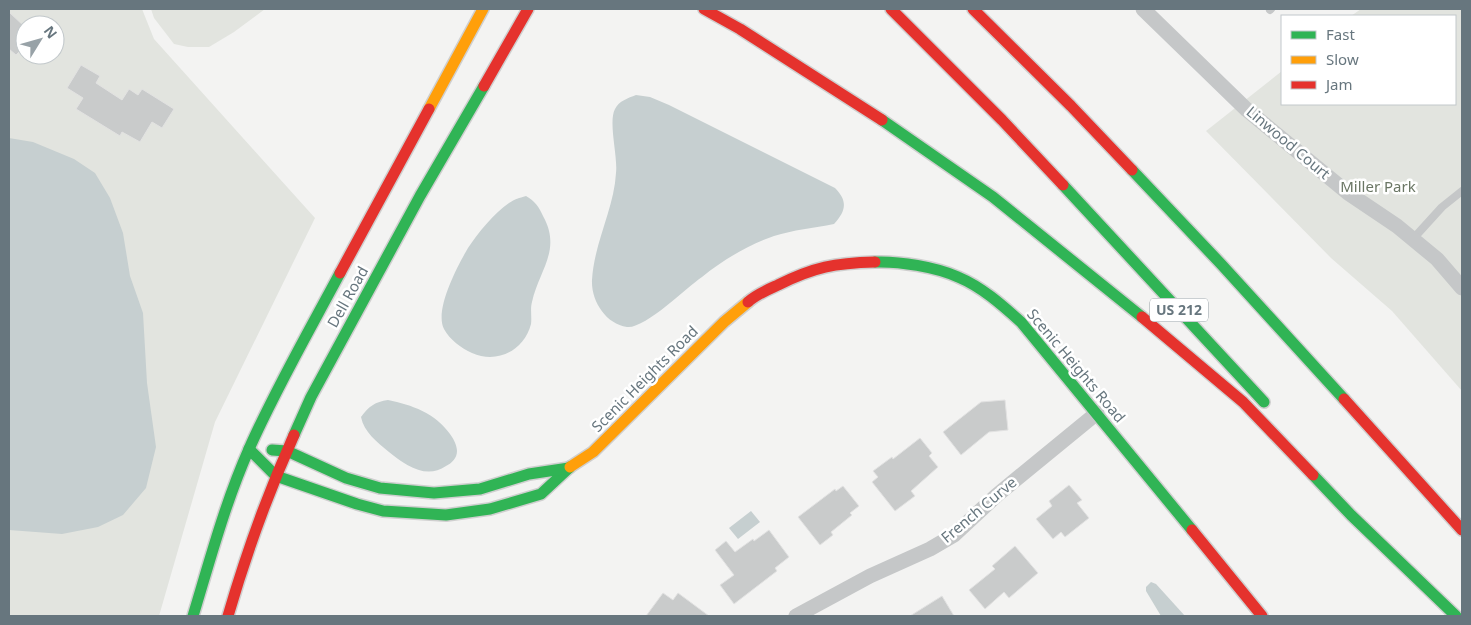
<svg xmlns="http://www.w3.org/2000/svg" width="1471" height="625" font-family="'Noto Sans',sans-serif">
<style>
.green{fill:#e2e4df;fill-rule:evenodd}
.water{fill:#c6cfd0}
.building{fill:#c9cbcb;stroke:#e2e2e2}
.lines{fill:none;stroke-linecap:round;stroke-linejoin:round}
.fast-casing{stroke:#cfcfcf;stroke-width:14}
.slow-casing{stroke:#cfcfcf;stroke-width:14}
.jam-casing{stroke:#cfcfcf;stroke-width:14}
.lane{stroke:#c5c7c8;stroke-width:8}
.street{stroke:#c5c7c8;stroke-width:15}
.fast{stroke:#30b455;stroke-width:11}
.slow{stroke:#ff9f0a;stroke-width:11}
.jam{stroke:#e5322d;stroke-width:11}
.labels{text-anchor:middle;stroke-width:5;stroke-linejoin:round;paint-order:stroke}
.shield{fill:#fff;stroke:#959fa5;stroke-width:1}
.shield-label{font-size:14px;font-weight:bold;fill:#67767e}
.street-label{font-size:15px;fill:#67767e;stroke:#fff}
.park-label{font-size:15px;fill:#6a7664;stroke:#fff}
</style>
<rect width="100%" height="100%" fill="#f3f3f2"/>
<!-- green -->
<g class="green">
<path d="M9,9H142L154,39L315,218L215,422L159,616H9ZM25,25H55V55H25Z"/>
<path d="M151,9H265L234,32L209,47H188L174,44L154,18Z"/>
<path d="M1361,9H1462V391L1392,311L1331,258L1206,131L1282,71V104H1455V16H1351Z"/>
</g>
<!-- water -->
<g class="water">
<path d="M636,95L650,97L669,105L835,188C848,201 846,211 834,224C814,228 793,230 774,236C748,245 723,260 702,277C686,288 645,329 627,327C606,324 591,301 592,280C594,243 614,209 616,173C618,156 608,122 615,109C619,101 628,98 636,95Z"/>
<path d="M9,138L33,142L74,159L95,173L110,198L123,233L130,276L143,313L147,383L156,447L146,488L123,515L98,527L62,534L9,530Z"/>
<path d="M526,196C535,201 539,207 543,216C562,250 539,270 532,302C530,309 532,317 531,324C524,351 497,364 472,353C461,348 450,340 444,329C434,310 458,265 468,248C478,233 494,213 509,203C515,199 519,198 526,196Z"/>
<path d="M388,400C412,405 435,413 450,434C453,438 457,445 457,451C457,458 452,463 446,466C426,480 405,465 389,452C377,442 364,432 361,417C369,406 375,402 388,400Z"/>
<path d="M751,511L760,522L738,539L729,528Z"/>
<path d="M1151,582L1156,584L1185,616H1161L1146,591V587Z"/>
</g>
<!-- building -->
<g class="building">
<path d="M9,12L25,27V46L16,55L9,49Z"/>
<path d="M81,65L100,76L96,83L122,100L129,89L138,95L142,89L174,109L162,128L152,122L140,142L122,132L120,136L76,109L83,98L67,88Z"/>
<path d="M1005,400L1008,430L989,432L961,455L943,432L981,402Z"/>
<path d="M920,438L932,453L929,456L938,467L911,491L915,496L895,511L872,482L878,477L873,471L892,457L893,459Z"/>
<path d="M1069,485L1082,500L1077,503L1089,518L1065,537L1061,532L1053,539L1036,519L1052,506L1049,501Z"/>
<path d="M843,486L859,506L850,513L852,515L831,532L833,535L820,545L798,517L835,489L836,491Z"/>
<path d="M769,530L789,557L775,568L777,571L734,604L720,585L734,575L715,550L726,541L735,552L753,539L754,541Z"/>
<path d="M1015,546L1038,573L1009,598L1004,592L985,609L969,590L995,569L992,566Z"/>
<path d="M663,593L673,600L678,593L709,616H646Z"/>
<path d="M942,596L954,616H910Z"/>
</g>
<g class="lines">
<!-- fast casing -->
<g class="fast-casing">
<g id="fast">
<path d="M882,120L993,197L1142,317"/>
<path d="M1132,170L1221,264L1344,399"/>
<path d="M1063,185L1264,402"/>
<path d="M875,262C899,261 936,267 958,277C982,287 1002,305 1021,322L1192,530"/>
<path d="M294,435L311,397L420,196L484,86"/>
<path d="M249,449L276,476L357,504L383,511L446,515L490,509L541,494L570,467"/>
<path d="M272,450L287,451L346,478L380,488L434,493L480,489L529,474L569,468"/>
<path d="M1313,475L1351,515L1456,616"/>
<path d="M193,616C210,560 225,503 249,449C275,390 309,331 340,273"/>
</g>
</g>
<!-- slow casing -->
<g class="slow-casing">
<g id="slow">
<path d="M429,109L483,9"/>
<path d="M570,467L593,452L724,322L748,302"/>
</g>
</g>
<!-- jam casing -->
<g class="jam-casing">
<g id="jam">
<path d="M704,9L740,29L882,120"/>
<path d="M891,9L1002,120L1063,185"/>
<path d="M973,9L1071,106L1132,170"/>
<path d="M484,86L528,9"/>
<path d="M340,273L429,109"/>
<path d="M748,302C757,294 767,290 778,285C814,267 835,263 875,262"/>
<path d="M1142,317L1243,402L1313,475"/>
<path d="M1344,399L1462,530"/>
<path d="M1192,530L1262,616"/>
<path d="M228,616C246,554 268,493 294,435"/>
</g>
</g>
<!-- lane -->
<g class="lane">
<path d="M1270,10L1271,9"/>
<path d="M1412,240L1442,207L1462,191"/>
</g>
<!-- street -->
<g class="street">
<path d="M1143,9L1247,110L1348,193L1397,226L1437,259L1462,288"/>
<path d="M796,616L870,576L930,549L954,535L997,495L1097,413"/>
</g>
<!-- fast -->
<use href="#fast" class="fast"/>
<!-- slow -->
<use href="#slow" class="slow"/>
<!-- jam -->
<use href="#jam" class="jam"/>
</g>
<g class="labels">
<!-- shield labels -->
<rect class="shield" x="1150" y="298.5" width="58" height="23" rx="4"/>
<g class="shield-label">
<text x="1179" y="315">US 212</text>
</g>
<!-- street labels -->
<g class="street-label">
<text transform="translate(1288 143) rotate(40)" y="5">Linwood Court</text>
<text transform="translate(348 297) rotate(-61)" y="5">Dell Road</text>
<text transform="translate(1076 366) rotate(50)" y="5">Scenic Heights Road</text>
<text transform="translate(645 379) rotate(-45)" y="5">Scenic Heights Road</text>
<text transform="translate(979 510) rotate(-40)" y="5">French Curve</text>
</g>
<!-- park labels -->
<g class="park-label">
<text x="1378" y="192">Miller Park</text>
</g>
</g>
<!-- border -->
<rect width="1471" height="625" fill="none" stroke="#67767e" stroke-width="20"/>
<!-- legend -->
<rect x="1281" y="15" width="175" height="90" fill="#ffffff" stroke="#c2c8cb"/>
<rect x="1291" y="31" width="25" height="8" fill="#30b455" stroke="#c2c8cb"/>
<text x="1326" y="40" font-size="15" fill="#67767e">Fast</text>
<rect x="1291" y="56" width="25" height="8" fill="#ff9f0a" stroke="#c2c8cb"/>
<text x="1326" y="65" font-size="15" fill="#67767e">Slow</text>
<rect x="1291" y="81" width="25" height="8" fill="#e5322d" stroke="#c2c8cb"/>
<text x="1326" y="90" font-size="15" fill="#67767e">Jam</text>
<!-- north arrow -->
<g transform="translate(40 40) rotate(53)"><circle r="24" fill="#ffffff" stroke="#c2c8cb"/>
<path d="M0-4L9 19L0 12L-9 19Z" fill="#98a2a7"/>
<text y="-8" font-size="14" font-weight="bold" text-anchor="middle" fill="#67767e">N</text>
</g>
</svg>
